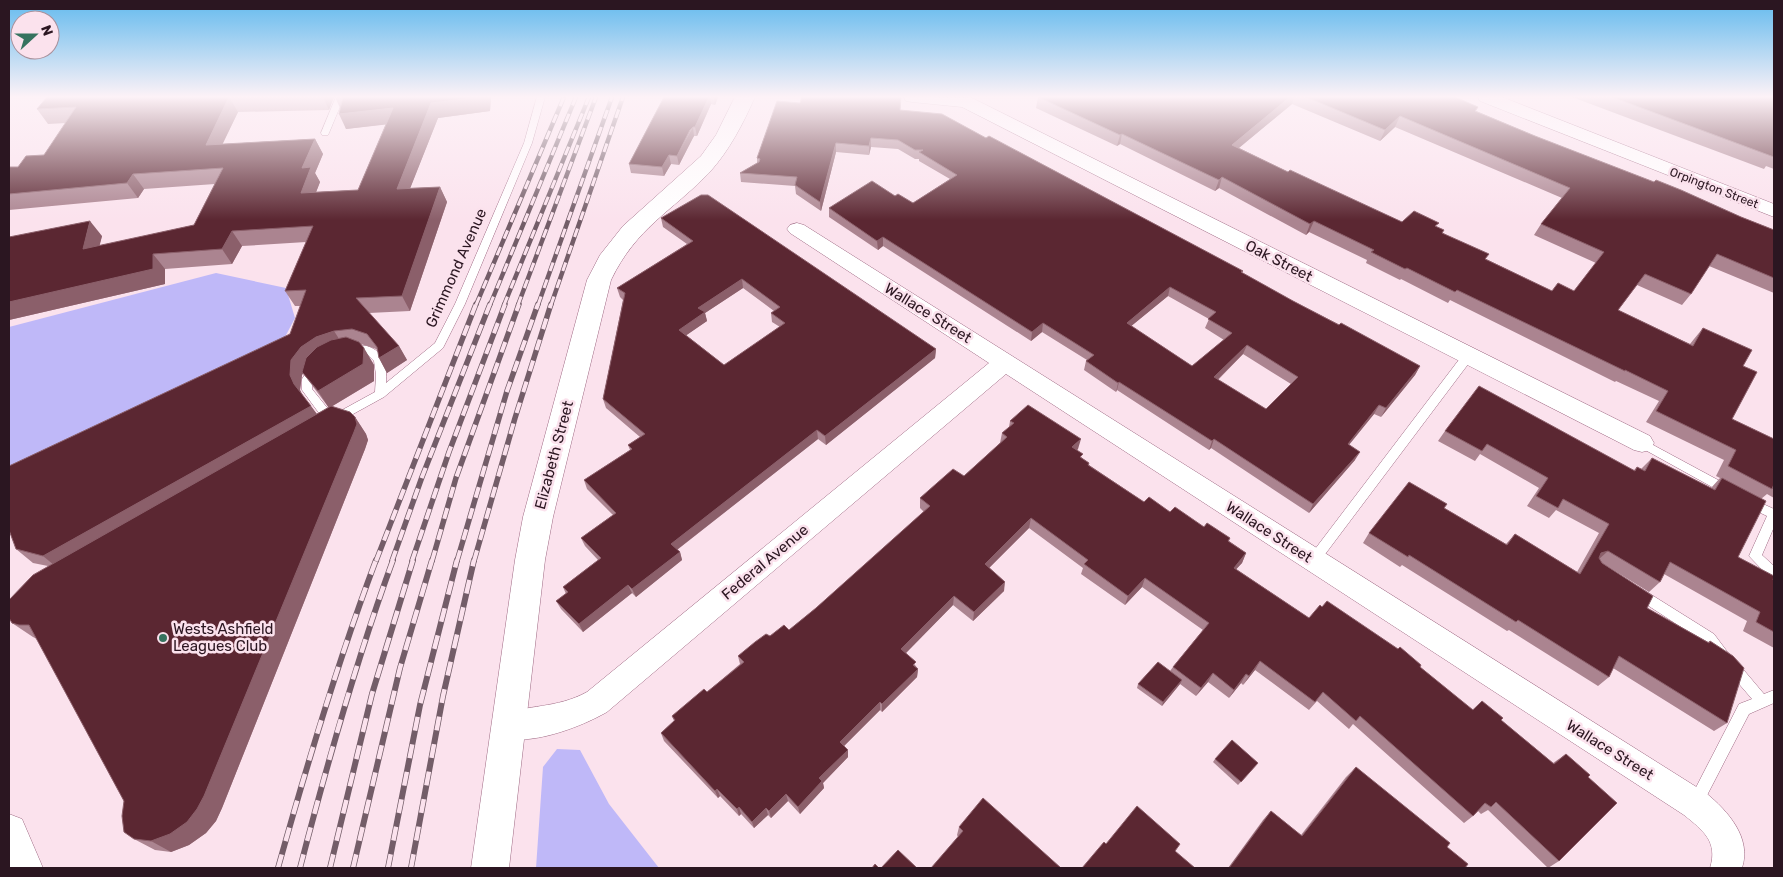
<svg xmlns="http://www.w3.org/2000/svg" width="1783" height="877" font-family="Rubik,sans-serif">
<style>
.green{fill:#bfb8f8}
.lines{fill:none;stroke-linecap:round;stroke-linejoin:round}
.lane-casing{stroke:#9e6983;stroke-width:1}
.street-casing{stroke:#9e6983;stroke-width:1}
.secondary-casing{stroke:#9e6983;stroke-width:1}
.highway-casing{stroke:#9e6983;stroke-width:1}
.lane{fill:#fff;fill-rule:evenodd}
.street{fill:#fff;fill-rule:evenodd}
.secondary{fill:#fff;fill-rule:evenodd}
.highway{fill:#fff;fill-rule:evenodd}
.rail-far2-casing{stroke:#735d68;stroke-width:4.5}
.rail-far1-casing{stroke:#735d68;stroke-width:5.5}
.rail-casing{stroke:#735d68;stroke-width:6}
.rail-far2{stroke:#fbe2ed;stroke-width:3;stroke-dasharray:9;stroke-linecap:butt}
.rail-far1{stroke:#fbe2ed;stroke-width:4;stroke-dasharray:11;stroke-linecap:butt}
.rail{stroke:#fbe2ed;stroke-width:4.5;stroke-dasharray:14;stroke-linecap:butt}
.wall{fill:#ab8490;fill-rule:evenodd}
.shaded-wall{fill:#8b5f6a}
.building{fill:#5b2732;stroke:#8b5f6a;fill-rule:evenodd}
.poi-dot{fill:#36735f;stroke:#fbe2ed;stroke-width:2}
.labels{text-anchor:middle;stroke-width:5;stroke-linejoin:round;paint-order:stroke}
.far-street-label{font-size:12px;fill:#2b1621;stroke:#fbe2ed}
.street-label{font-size:15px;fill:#2b1621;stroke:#fbe2ed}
.poi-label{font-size:15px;fill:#2b1621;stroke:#fbe2ed;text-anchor:start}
</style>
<rect width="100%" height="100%" fill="#fbe2ed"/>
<!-- green -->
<g class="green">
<path d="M216,273L286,288L295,318L285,337L9,485V327Z"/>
<path d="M557,749L580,750L609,804L659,868H536L543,767Z"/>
</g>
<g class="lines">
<!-- lane casing -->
<g class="lane-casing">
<g id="lane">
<path d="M336,97H344L329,133L328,135H322L321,133Z"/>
<path d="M537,97H545L532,143L465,304L443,348L384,397L335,424H327L302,390V379L312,363H320L321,366L312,380V389L333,415L375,392L376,375L374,361L367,354L346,351L345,348L346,345C353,344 360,345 367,346C385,352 387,366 386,383L435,343L455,304L524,143Z"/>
<path d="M1468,352L1473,356L1472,359L1317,565L1313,566L1309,565L1307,561L1309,557L1464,353Z"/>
<path d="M1642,439L1731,487L1733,490L1731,493H1723L1638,446L1636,443L1638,440Z"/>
<path d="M1748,497L1774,509V527L1762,555L1774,566V579L1770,578L1749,556L1767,516L1744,505L1742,502L1744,499Z"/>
<path d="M1639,587L1714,634L1729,654L1727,658L1722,660L1717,658L1704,642L1635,597L1633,593L1635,589Z"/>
<path d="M1732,660L1737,662L1764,694L1774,690V703L1749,714L1700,809L1695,811L1690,809L1688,804L1690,799L1739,704L1752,699L1727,670L1725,666L1727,662Z"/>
</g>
</g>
<!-- street casing -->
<g class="street-casing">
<g id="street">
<path d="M904,97L972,98L1650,436L1654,443L1650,450L1642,452L1634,450L962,107L912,102L906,101Z"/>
<path d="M1478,97H1502L1774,204V217L1480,101Z"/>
<path d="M797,223L804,225L1706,793C1728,811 1752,838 1742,868H1710C1718,842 1704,831 1684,815L1006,374L607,712C581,727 527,748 498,736L493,726L498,716C528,704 556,709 587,692L989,363L790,233L787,229L790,225Z"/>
</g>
</g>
<!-- secondary casing -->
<g class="secondary-casing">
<path id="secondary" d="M735,97H755C743,124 729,151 709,173C671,212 636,228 611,280L553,517L545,560L509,868H471L515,560L523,517L587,280L600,255L623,226L701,156L716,135Z"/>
</g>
<!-- highway casing -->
<g class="highway-casing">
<path id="highway" d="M9,814L22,819L43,868H9Z"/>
</g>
<!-- lane -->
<use href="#lane" class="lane"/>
<!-- street -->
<use href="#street" class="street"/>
<!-- secondary -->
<use href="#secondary" class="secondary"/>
<!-- highway -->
<use href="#highway" class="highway"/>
<!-- rail-far2 casing -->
<g class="rail-far2-casing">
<g id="rail-far2">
<path d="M476,305L564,97"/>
<path d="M490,305L576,97"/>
<path d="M504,305L589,97"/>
<path d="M518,305L596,97"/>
<path d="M538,305L612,97"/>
<path d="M551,305L623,97"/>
</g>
</g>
<!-- rail-far1 casing -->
<g class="rail-far1-casing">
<g id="rail-far1">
<path d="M376,561L476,304"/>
<path d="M392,561L422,477L490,304"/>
<path d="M412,561L449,452L505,304"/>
<path d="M432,561L456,478L519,304"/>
<path d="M457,561L507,391L538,304"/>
<path d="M474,561L515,418L551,304"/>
</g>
</g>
<!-- rail casing -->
<g class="rail-casing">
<g id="rail">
<path d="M278,868C307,764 338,661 376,560"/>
<path d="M300,868C327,764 356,661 393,560"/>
<path d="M330,868L372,694L413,560"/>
<path d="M353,868L400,668L432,560"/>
<path d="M388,868L420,705L457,560"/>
<path d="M411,868L443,696L474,560"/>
</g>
</g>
<!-- rail-far2 -->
<use href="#rail-far2" class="rail-far2"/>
<!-- rail-far1 -->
<use href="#rail-far1" class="rail-far1"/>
<!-- rail -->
<use href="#rail" class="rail"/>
</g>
<!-- wall -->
<g class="wall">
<path d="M47,97H334L329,110L238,112L222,144L315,139L323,154L315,173L320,182L316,192L358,190L386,124L346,129L340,108L335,97H491L490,111L438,118L410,188L440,187L447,202L410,311L369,313L399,346L407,360L387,373L379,358L378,351L376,349L361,344L374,365V381L331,407L355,417L366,434L368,440L365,449L222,808L216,821L206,833L189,845L171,852L155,850L134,839L124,801L37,639L33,637L12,623L48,566L33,563L16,549L290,334L301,306H295L285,291L306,242L242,246L232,264L165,269V284L9,320V237L102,236L99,246L194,225L215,184L144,189L138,198L9,210V167H18L44,155L66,123L48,124L37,109ZM303,373L314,388L329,408L317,414L302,395L300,390L302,375Z"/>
<path d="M664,97H718L715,105L711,104L697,136H694L692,139L679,165L671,164L664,176L631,173L629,164Z"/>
<path d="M802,97H901L900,110L986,138L1242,273L1293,301L1420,366L1415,375L1381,417L1374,414L1349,445L1355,460L1309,513L1211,448L1209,450L1117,390L1116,392L1084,370L1086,361L1087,360L1042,332L1031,341L883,246L878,250L829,217V208L895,196L913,203L950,179L919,161V159H915L898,149L871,147L869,155L836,152L821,211L796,194L795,186L741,182L740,173L757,163V158L800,103ZM1168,296L1209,319L1205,328L1224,340L1192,366L1131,326ZM1243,354L1291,384L1266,409L1218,380Z"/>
<path d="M1038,97H1455L1478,107L1476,111L1535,136L1774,230V293L1709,266L1691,294L1682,305L1637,285L1618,310L1690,344L1694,339L1703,328L1743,366L1732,419L1774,439V498L1767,494L1761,499L1738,557L1774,581V648L1743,631L1747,621L1664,574L1660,582L1649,592L1602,563L1647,608L1708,642L1710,641L1727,723L1714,731L1613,668L1609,677L1598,686L1509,630L1507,631L1402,565L1400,567L1363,543L1369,533L1444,508L1506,544L1515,534L1577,572L1599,533L1556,510L1549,518L1527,506L1539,488L1480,454L1475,461L1438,441L1445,431L1634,470L1637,467L1641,469L1652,458L1711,488L1720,478L1716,476L1724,460L1646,422L1659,401L1616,381L1615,382L1450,300L1448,303L1401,279L1400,280L1366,263L1367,260L1309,232L1306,235L1219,188L1215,191L1120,144L1117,146L1036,108ZM1292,104L1380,141L1395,127L1562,198L1541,224L1534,235L1596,263L1574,291H1552L1486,259L1443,233L1437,227L1402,222L1288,172L1239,148Z"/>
<path d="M1572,97H1774V169L1766,166L1764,169Z"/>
<path d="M661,218L936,349L935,358L826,445L818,439L677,550L680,552L682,560L636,597L632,593L583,632L561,609L556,601L566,594L563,587L598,560L585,546L581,538L613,515L587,489L584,480L630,450L628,445L640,437L606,408L603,399L623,300L620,297L617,288L687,244L663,227ZM743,288L774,311L771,313L772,322L780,327L724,365L686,335L707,321L705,313Z"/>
<path d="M1010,421L1078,449L1077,450L1082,458L1089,463V465L1144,502L1170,512L1230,538L1229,541L1246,553L1242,563L1236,569L1309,618L1420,667L1472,710L1482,701L1501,720L1553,763L1566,754L1588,777L1559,861L1548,868L1488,810L1481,814L1478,811L1473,816L1464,823L1353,724L1349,729L1317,701L1309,710L1255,670L1243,685L1241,683L1229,698L1208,682L1196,696L1180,684L1162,706L1137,688L1138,684L1170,671L1173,667L1203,630L1142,587L1125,605L1081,574L1083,568L1029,528L989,568L1004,591L973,621L953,605L906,653L918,669L917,677L882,712L880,710L844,746L848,757L823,783L824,788L800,814L788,801L771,818L768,815L754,828L741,814L739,816L720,796L718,798L664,741L661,733L674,721L672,716L707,692L740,664L738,656L770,636L789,630L816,608L924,512L920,508V498L964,476L1000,443L1002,433L1009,427Z"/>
<path d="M1215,759L1258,763L1238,785L1213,762Z"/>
<path d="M1356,767L1447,847L1465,868H1228L1263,820L1271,811L1301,835L1346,777Z"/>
<path d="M959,827L1061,868L958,837L957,835Z"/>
</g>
<!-- shaded-wall -->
<g class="shaded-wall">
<path d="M229,97L238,112L215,160L206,145Z"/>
<path d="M323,97H334L329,110Z"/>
<path d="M480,97H491L490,111L438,118L404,204L397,189L431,103Z"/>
<path d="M709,97H710L711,104L697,136L695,127Z"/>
<path d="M714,97H718L715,105Z"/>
<path d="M1290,97H1294L1292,104L1229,156L1232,145Z"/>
<path d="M393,108L399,123L346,129L339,114Z"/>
<path d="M1400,116L1395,127L1380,141L1385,130Z"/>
<path d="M693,127L694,136L679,165L677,156Z"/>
<path d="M1122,134L1120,144L1117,146L1120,135Z"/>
<path d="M871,138V147L869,155V146Z"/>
<path d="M315,139L323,154L315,173L320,182L310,208L301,193L302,168Z"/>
<path d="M836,143V152L821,211L820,202Z"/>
<path d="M669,155L671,164L664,176L662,167Z"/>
<path d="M133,174L144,189L138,198L127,183Z"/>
<path d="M1222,177L1219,188L1215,191L1219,180Z"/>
<path d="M440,187L447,202L410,311L402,296Z"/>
<path d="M90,221L102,236L95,264L83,249Z"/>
<path d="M1314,221L1309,232L1306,235L1310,224Z"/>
<path d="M232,231L242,246L232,264L222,249Z"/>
<path d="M883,237V246L878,250L877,241Z"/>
<path d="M153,254L165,269V284L9,320V302Z"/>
<path d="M742,279L743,288L705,313L707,321L681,339L679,330L698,308Z"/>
<path d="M1170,287L1168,296L1124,332L1127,323Z"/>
<path d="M1043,323L1042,332L1031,341L1032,332Z"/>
<path d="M334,331L343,345L311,362L302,375L300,390L304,398L294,384L290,375L291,360L301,347L316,337Z"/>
<path d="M1247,345L1243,354L1211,386L1214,377Z"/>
<path d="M399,346L407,360L387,373L379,358Z"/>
<path d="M364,348L374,365V381L329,408L318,391Z"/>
<path d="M936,349L935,358L826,445L825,436Z"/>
<path d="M1420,366L1415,375L1381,417L1386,408Z"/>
<path d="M1119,382L1117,390L1116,392L1118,383Z"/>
<path d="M1379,405L1374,414L1343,452L1348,444Z"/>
<path d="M311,406L321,420L60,570L43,556Z"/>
<path d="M355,417L366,434L368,440L365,449L222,808L216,821L206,833L189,845L171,852L151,841Z"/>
<path d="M817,430L818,439L674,552L671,544Z"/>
<path d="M1081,439L1078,449L1070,457L1072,447Z"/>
<path d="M1214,439L1211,448L1209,450L1212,441Z"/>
<path d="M1360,452L1355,460L1309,513L1313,504Z"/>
<path d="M1031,518L1029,528L984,573L985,564Z"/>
<path d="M1608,551L1598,560L1601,553Z"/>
<path d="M680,552L682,560L636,597L632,589Z"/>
<path d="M1246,553L1242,563L1229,577L1234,568Z"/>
<path d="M1145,578L1142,587L1125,605L1128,596Z"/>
<path d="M1005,582L1004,591L973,621L974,612Z"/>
<path d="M628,585L632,593L583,632L579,624Z"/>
<path d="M954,596L953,605L901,658V649Z"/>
<path d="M1260,661L1255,670L1243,685L1249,676Z"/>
<path d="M918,669L917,677L882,712V704Z"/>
<path d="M1213,673L1208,682L1196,696L1201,688Z"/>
<path d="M1246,674L1241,683L1229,698L1234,690Z"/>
<path d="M1182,680L1180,684L1162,706L1163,702Z"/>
<path d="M880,702V710L840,750V742Z"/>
<path d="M848,750V757L823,783L824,788L800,814L798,807L819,778Z"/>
<path d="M717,789L720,796L718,798L715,791Z"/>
<path d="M786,794L788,801L771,818L769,811Z"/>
<path d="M739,807L741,814L739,816L737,809Z"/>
<path d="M766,808L768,815L754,828L752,822Z"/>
</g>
<!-- building -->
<g class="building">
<path d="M47,97H229L206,145L315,139L302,168L311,167L301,193L358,190L393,108L339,114L343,97H480L431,103L397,189L440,187L402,296L356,298L399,346L379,358L377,347L367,334L352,329L334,331L316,337L301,347L291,360L290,375L294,384L311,406L43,556L16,549L9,530V466L290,334L306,290L285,291L313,226L232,231L222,249L153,254V269L9,302V237L90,221L83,249L194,225L223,168L133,174L127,183L9,194V167H18L26,156L44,155L76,107L37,109Z"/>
<path d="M664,97H709L695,127H693L690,130L677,156L669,155L662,167L629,164Z"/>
<path d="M802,97H901L900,110L942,114L986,138L989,136L1243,271L1241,272L1293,301L1339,325L1341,323L1420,366L1386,408L1379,405L1348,444L1360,452L1313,504L1214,439L1212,441L1119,382L1118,383L1086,361L1094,355L1043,323L1032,332L883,237L877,241L829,208L872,181L895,196L898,194L913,203L957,175L919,152L923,150H915L898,140L871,138L869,146L836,143L820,202L795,185L797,177L740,173L759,162L760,159L757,158L777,101L800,103ZM1170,287L1216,312L1208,319L1232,333L1192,366L1127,323ZM1247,345L1298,377L1266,409L1214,377Z"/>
<path d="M1038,97H1290L1232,145L1288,172L1290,170L1402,222L1414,211L1439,223L1435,226L1444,230L1442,233L1489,254L1485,259L1552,291L1558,283L1574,291L1604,252L1541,224L1570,188L1400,116L1385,130L1306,97H1455L1478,107L1475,111L1535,136L1654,182L1656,180L1681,190L1741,217L1774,230V278L1717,254L1691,294L1645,274L1618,310L1693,346L1703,328L1752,350L1743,366L1757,372L1732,419L1774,439V484L1772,489L1728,466L1736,450L1656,411L1668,391L1625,370V371L1457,290L1455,292L1407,268L1405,269L1371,252L1374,250L1314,221L1310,224L1222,177L1219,180L1122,134L1120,135Z"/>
<path d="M1612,97H1774V157Z"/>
<path d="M701,195H708L936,349L825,436L817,430L671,544L680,552L632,589L628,585L579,624L556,601L568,592L563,587L601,558L581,538L616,513L584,480L632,449L628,445L645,434L603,399L625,293L617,288L693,241L661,218ZM742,279L780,307L771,313L785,323L724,365L679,330L705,312L698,308Z"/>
<path d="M346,337L359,342L364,348L363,364L318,391L302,372L306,358L317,347L331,340Z"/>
<path d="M1479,386L1635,471L1637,467L1645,471L1652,458L1715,490L1722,478L1766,501L1738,557L1774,576L1773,580L1774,581V632L1756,622L1760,612L1670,562L1660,582L1608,551L1601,553L1599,558L1602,563L1653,596L1647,608L1709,643L1710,641L1733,656L1744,668L1727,723L1619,656L1609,677L1518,620L1516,622L1409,555L1408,557L1369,533L1409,482L1447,504L1444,508L1507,545L1515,534L1580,574L1609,524L1563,499L1558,508L1536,496L1548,478L1487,444L1482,451L1445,431Z"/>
<path d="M1028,405L1081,439L1072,447L1083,454L1080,457L1089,463L1088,465L1144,502L1149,497L1170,512L1175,507L1204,527L1207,523L1230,538L1228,541L1246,553L1234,568L1309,618L1320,605L1322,607L1327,601L1398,649L1400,647L1421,665L1420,667L1473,710L1482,701L1503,718L1501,720L1554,764L1566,754L1590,775L1588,777L1617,803L1559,861L1496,802L1491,807L1485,803L1473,816L1360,716L1356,721L1323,692L1315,702L1260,661L1249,676L1246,674L1234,690L1213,673L1201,688L1173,667L1209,623L1145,578L1128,596L1084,564L1088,560L1031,518L985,564L1005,582L974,612L954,596L901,649L916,662L913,665L918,669L882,704L880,702L840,742L848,750L819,778L822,781L798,807L786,794L769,811L766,808L752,822L739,807L737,809L717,789L715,791L661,733L675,720L672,716L704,689L707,692L744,662L738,656L755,642L766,634L770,636L784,625L789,630L816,608L930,506L920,498L953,469L964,476L1007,437L1002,433L1014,423L1010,421Z"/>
<path d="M331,406L350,412L355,417L357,424L354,432L204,796L197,809L187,822L170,834L151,841L134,839L124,832L122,816L124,801L29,625H19L12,623L9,618V600L33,575Z"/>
<path d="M1158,662L1182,680L1163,702L1138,684Z"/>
<path d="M1232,740L1258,763L1241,782L1215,759Z"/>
<path d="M1356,767L1450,843L1447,847L1468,864L1465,868H1229L1271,811L1302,836Z"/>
<path d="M983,798L1061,868H931L963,831L959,827Z"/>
<path d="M1137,806L1180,844L1175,851L1195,868H1082L1104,842L1106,844Z"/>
<path d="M898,850L917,868H881Z"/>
<path d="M875,864L879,868H872Z"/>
</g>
<!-- sky -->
<linearGradient id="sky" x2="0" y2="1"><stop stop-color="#63baee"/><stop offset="0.44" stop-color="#fdf2f7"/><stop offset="1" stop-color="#fdf2f7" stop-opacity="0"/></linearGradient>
<rect width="1783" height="220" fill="url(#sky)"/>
<!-- markers -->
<circle class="poi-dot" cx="163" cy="638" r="5"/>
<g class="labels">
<!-- far-street labels -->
<g class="far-street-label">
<text transform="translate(1714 188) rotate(21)" y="4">Orpington Street</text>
</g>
<!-- street labels -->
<g class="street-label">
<text transform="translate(1279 261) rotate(27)" y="5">Oak Street</text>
<text transform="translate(456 268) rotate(-66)" y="5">Grimmond Avenue</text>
<text transform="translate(928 313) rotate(32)" y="5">Wallace Street</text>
<text transform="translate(554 455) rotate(-75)" y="5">Elizabeth Street</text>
<text transform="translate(1269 532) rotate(33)" y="5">Wallace Street</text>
<text transform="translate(765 562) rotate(-40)" y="5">Federal Avenue</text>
<text transform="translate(1610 750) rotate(32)" y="5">Wallace Street</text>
</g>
<!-- poi labels -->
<g class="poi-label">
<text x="173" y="634">Wests Ashfield<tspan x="173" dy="17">Leagues Club</tspan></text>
</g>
</g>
<!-- border -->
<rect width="1783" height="877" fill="none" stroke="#2b1621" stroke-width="20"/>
<!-- north arrow -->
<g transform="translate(35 35) rotate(69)"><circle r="24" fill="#fbe2ed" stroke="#a8909b"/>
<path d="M0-4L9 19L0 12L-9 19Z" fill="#36735f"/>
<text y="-8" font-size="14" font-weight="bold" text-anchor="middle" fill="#2b1621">N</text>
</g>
</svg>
